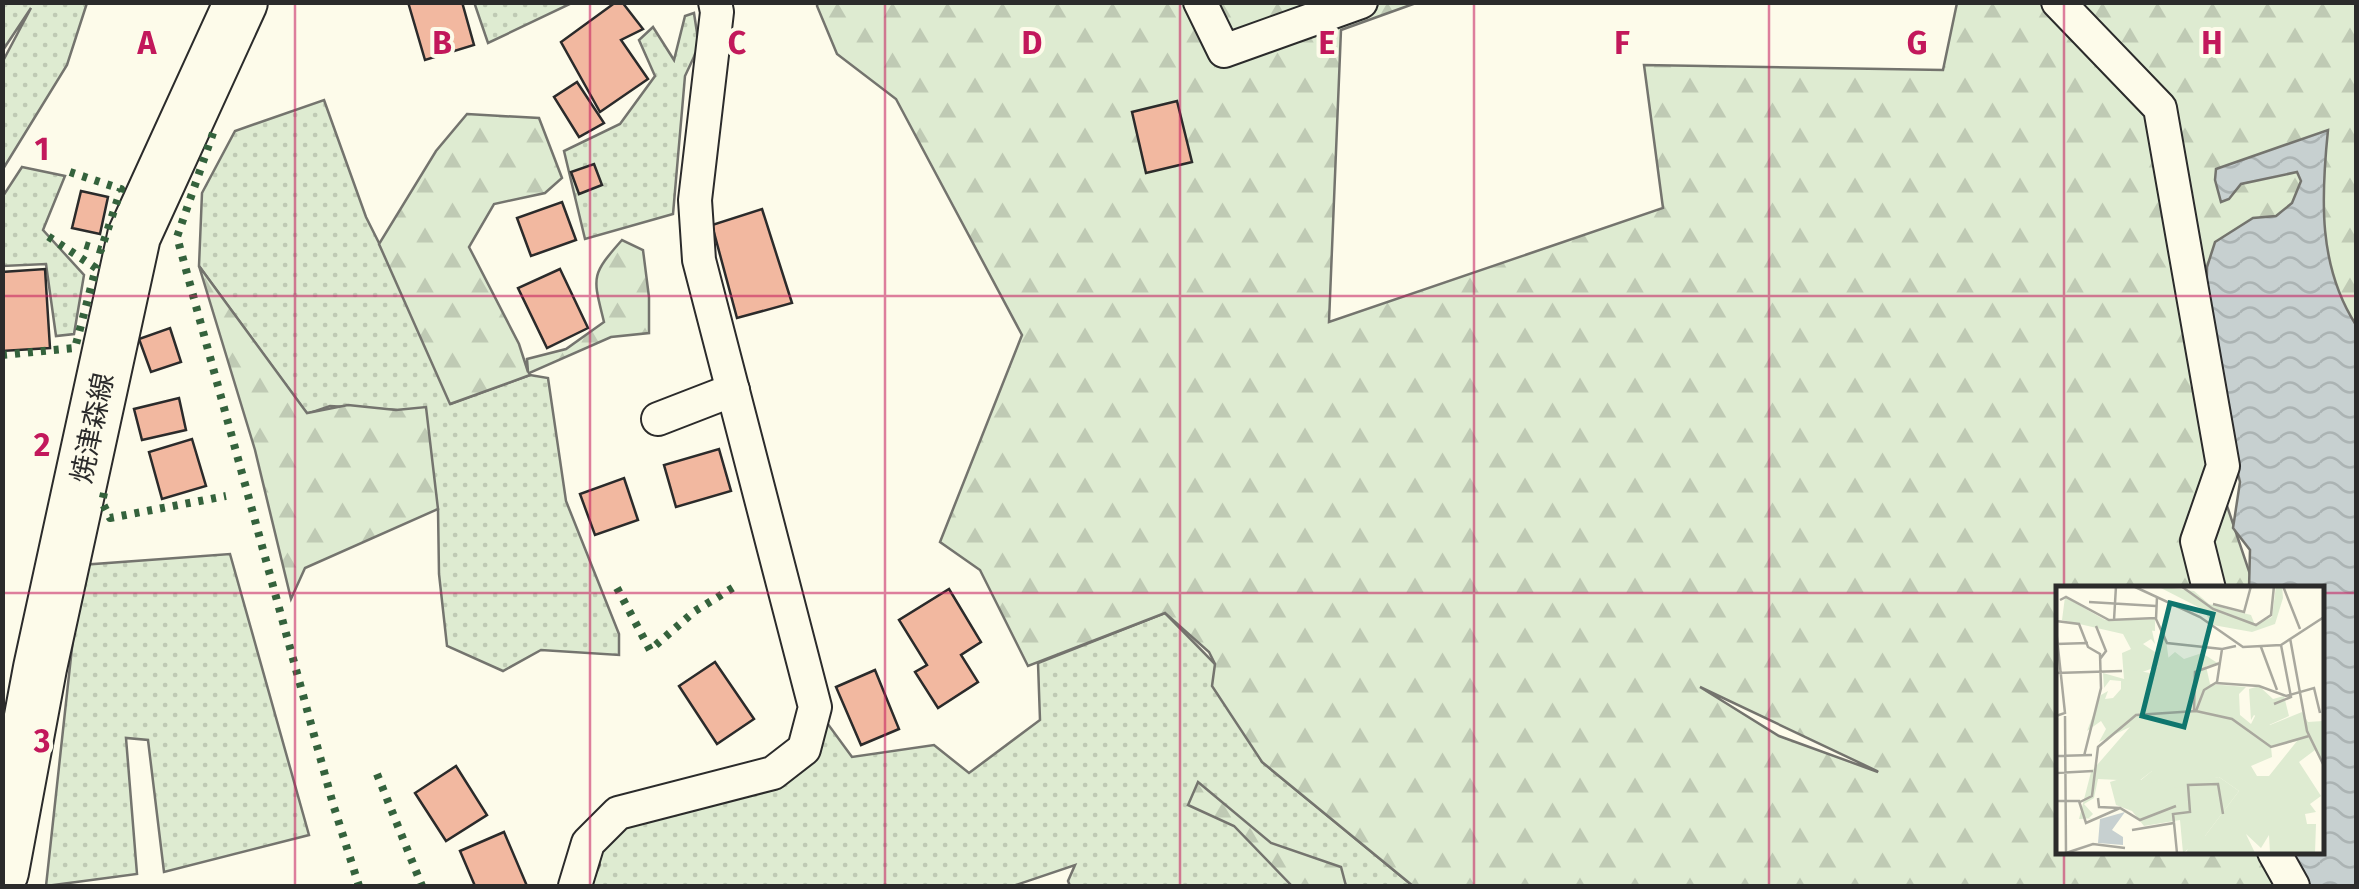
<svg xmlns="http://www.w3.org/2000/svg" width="2359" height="889" font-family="'Fira Sans','Noto Sans JP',sans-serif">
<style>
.grass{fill:url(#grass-dots);stroke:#74746e;stroke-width:2.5}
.forest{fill:url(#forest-firs);stroke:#74746e;stroke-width:2.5;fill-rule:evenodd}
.water{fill:url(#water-waves);stroke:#74746e;stroke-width:2.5}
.building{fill:#f2b8a0;stroke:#2b2b2b;stroke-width:2.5}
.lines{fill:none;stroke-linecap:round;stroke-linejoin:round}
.minor-casing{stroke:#2b2b2b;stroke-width:36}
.primary-casing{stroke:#2b2b2b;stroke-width:56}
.minor{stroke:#fdfbea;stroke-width:32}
.primary{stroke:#fdfbea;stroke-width:52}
.hedge{stroke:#34623c;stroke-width:8;stroke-dasharray:5 8;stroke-linecap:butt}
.grid{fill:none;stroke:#c2185b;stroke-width:2.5;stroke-opacity:0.55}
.labels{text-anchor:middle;stroke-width:8;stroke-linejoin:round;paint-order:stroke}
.street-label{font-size:28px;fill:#2b2b2b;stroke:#fdfbea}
.inset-road{fill:none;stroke:#a9a89e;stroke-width:2.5}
.view{fill:#0f766e;fill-opacity:0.15;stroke:#0f766e;stroke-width:5}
.inset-edge{fill:none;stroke:#2b2b2b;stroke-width:5}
.grid-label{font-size:32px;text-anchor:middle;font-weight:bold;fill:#c2185b;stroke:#fdfbea;stroke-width:8;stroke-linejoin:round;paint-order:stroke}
</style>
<defs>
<pattern id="grass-dots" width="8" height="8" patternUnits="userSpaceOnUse" patternTransform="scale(2.5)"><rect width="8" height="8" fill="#deebd1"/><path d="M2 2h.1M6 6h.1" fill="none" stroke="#bfcab4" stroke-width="1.8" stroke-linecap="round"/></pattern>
<pattern id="forest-firs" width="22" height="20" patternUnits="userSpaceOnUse" patternTransform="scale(2.5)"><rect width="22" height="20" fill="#deebd1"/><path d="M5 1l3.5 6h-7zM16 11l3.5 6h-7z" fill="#bfcab4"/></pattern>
<pattern id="water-waves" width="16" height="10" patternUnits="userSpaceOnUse" patternTransform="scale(2.5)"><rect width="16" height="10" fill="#c7d0d0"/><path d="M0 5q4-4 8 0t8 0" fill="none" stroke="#abb3b3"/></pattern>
</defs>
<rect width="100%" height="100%" fill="#fdfbea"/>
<!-- grass -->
<g class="grass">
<path d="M474,2H572V3L488,43Z"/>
<path d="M3,3H87L67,65L3,169V61L31,8L3,50Z"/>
<path d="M694,13L699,46L685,76L673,214L585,239L564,151L620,124L655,76L639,40L653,27L674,60L685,16Z"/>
<path d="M324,100L366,217L411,307L451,404L530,375L548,378L566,501L619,634V655L541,650L503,671L447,646L439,574L438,509L396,410L330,406L307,414L199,266L202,193L235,131Z"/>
<path d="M22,167L65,176L43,230L84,275L74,334L56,336L46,264L3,266V196Z"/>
<path d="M230,554L309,835L164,872L148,740L126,738L137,874L46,886L81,565Z"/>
<path d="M1165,613L1215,664L1262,762L1413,886H1070L1068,881L1075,865L1013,886H590L600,865L592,839L635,809L788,778L822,716L852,757L934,745L969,773L1040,720L1038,663Z"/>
</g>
<!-- forest -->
<g class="forest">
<path d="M818,2L1416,3L1341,30L1329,322L1663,208L1644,65L1943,70L1957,3H2356V350L2344,321L2222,491L2255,589H2059V852H2259L2279,886H1413L1262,762L1212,686L1215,664L1209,652L1165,613L1028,666L980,570L940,542L1022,335L896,99L837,54L817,6ZM1700,687L1877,771L1878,772L1779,736Z"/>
<path d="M467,114L539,118L562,178L545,193L494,204L469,247L519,344L528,372L527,359L566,349L604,322C593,277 590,276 622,240L643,250L649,297V333L611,337L529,373L530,375L450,404L379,244L436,151Z"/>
<path d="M199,266L307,413L348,405L396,410L426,407L438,509L305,568L291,599L255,450Z"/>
<path d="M1198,782L1271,843L1341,867L1346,886H1292L1234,826L1188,805Z"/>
</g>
<!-- water -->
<path class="water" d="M2328,130C2321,198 2318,266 2356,325V886H2293L2275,852H2322V589H2249L2250,550L2233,528L2240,482L2227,428L2205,383L2207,267L2215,242L2253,218L2276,216L2292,203L2301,181L2297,172L2241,184L2229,199L2221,202L2215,180L2216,169Z"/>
<!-- building -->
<g class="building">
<path d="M408,2H462L474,45L425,60Z"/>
<path d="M616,2H622L643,29L621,40L648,79L600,112L561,42Z"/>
<path d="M577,82L604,123L579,137L554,97Z"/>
<path d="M1177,101L1192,162L1146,173L1132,112Z"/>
<path d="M594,164L602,185L579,194L571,172Z"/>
<path d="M81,191L108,197L100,234L72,228Z"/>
<path d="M562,202L576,240L531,256L517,218Z"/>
<path d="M762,209L792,303L737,318L712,225Z"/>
<path d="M45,269L50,348L2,351V272Z"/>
<path d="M560,269L588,328L547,348L518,288Z"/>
<path d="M170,328L181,362L151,372L139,339Z"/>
<path d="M179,398L186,430L142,440L134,409Z"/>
<path d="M192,439L206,486L162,499L149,452Z"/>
<path d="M719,449L731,491L676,507L664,465Z"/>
<path d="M624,478L638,520L595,535L580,494Z"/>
<path d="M949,589L981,642L961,655L978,682L938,708L915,672L927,665L899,620Z"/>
<path d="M715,662L754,719L717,744L679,686Z"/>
<path d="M875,670L899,729L861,745L836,687Z"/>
<path d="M456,766L487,815L446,841L415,793Z"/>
<path d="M504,832L527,886H475L460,851Z"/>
</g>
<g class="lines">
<!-- minor casing -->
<g class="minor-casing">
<g id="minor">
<path d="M1200,2L1224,51L1361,2"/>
<path d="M2058,2L2160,108L2223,466L2197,541L2209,589"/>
<path d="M658,419L733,390"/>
<path d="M2274,852L2293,886"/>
<path d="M575,886L588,843L618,813L773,773L804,749L815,707L699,260L695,200L717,12L715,2"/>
</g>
</g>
<!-- primary casing -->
<g class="primary-casing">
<path id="primary" d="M2,872L40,668L134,236L241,2"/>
</g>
<!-- minor -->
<use href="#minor" class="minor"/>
<!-- primary -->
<use href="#primary" class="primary"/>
<!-- hedge -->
<g class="hedge">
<path d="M213,133L177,237L333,804L359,886"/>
<path d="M70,172L121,189L101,250L78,243"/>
<path d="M2,355L75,348L96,268L46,235"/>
<path d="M104,493L102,502L110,518L226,496"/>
<path d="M617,588L650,650L695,611L739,584"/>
<path d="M377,774L422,886"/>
</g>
</g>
<!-- grid -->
<path class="grid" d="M295,2V886M590,2V886M885,2V886M1180,2V886M1474,2V886M1769,2V886M2064,2V589M2,296H2356M2,593H2059M2322,593H2356M2064,852V886"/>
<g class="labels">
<!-- street labels -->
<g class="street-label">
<text transform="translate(92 428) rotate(-78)" y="10">焼津森線</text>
</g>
</g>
<!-- overview -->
<g transform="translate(2056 586)">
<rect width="268" height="268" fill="#fdfbea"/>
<path d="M101,0L138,5L153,18L195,29L199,39L216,31L220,0H226L227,12L219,38L196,46L157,39L149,27L140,26L144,22ZM95,40L99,58L95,53L87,58L102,68L104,45L109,46L113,76L68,93L66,67L80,61L81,43ZM203,100L217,113L228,110L233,130L213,139L198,129L195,134L193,103ZM96,185L109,199L163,191L183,205L149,250L127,267L124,234L88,240L76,225L60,219L54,196L73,190L85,194Z" fill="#deebd1"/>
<path d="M9,11L49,34L99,33V45L81,43L86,71L68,77L75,63L67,48L6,34ZM119,66L128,73L146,67L163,78L150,80L154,98L190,101L183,108L184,129L195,138L201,126L214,139L246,126L252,136L267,135V176L259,164L243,176L265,210L254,218L260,226L249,228L251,238H260L259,267H214L213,249L205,262L190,248L199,267H130L138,249L149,250L183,205L163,191L109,204L105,196L95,197L96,185L83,195L42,193L38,212L28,218L37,228L33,232H40L23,233L35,186L74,141L43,156L50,143L45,135L31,145L45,109L52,105L49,113L57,112L65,103V95L54,94L48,102L47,87L68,93L77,84L94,87ZM241,155L213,190H201L195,180L216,171L215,161Z" fill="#deebd1" fill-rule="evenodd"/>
<path d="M69,226L56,244L67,251V259L42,257L44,233Z" fill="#c7d0d0"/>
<path class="inset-road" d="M77,0L144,31L187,61L225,59L268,31M125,0L157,23L200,39L215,29L218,0M227,0L244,43M101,11L100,33L111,57L166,63M4,14L10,11L53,34L100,32M33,16L100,20M157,18L188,26L195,0M58,34L60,0M0,35L23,38L32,61L44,68L45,102L28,170M40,40L50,65L44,73M0,43L9,127L0,130M234,52L251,145L268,180M0,58L32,57M205,61L221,104M0,87L66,85M160,97L203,100L230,110L258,102L264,127M218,118L235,111L225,59M138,125L139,86L164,77M140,125L148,104L161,96L166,63L180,60M9,130L10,267M0,170L36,169M0,187L37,185M42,212L43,221L64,222M0,215H23L30,237L64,222L84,234L120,220M24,216L36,210L42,161L80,129L140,125L176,133L215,161L253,150M118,237L117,228L134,226L132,199L162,198L167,228M76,244L118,237L121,267M10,267L37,258L69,262"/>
<path class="view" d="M114,17L157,28L128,141L86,130Z"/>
<rect width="268" height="268" class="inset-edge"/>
</g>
<g class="grid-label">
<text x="147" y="54">A</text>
<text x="442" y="54">B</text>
<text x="737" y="54">C</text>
<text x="1032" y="54">D</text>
<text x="1327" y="54">E</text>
<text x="1622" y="54">F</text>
<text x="1917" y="54">G</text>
<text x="2212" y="54">H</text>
<text x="42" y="160">1</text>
<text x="42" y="456">2</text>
<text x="42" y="752">3</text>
</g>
<!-- border -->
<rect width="2359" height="889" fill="none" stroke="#2b2b2b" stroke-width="10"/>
</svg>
